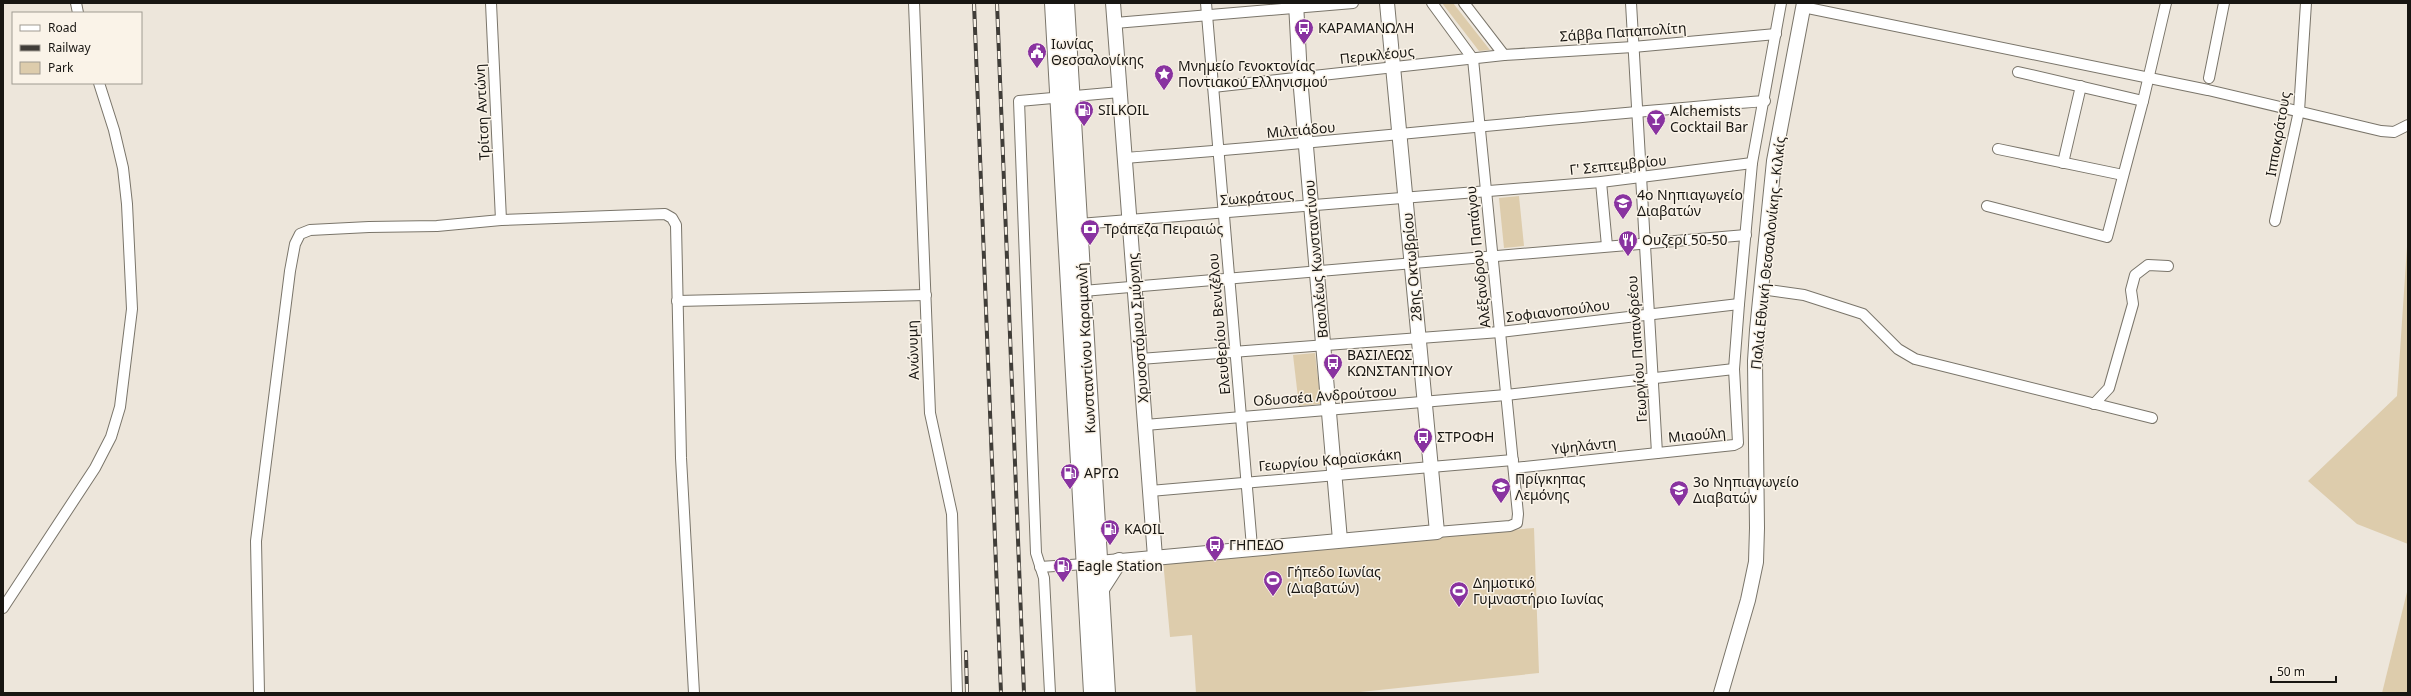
<svg xmlns="http://www.w3.org/2000/svg" width="2411" height="696" font-family="'Noto Sans',sans-serif">
<style>
.green{fill:#ddccac}
.lines{fill:none;stroke-linecap:round;stroke-linejoin:round}
.street-casing{stroke:#7a756a;stroke-width:12}
.secondary-casing{stroke:#7a756a;stroke-width:16}
.primary-casing{stroke:#7a756a;stroke-width:18}
.street{stroke:#fff;stroke-width:10}
.secondary{stroke:#fff;stroke-width:14}
.primary{stroke:#fff;stroke-width:16}
.rail-casing{stroke:#403d38;stroke-width:4}
.rail{stroke:#faf3e8;stroke-width:2.5;stroke-dasharray:8;stroke-linecap:butt}
.labels{text-anchor:middle;stroke-width:3;stroke-linejoin:round;paint-order:stroke}
.poi-label{font-size:14px;fill:#181612;stroke:#faf3e8;text-anchor:start}
.street-label{font-size:14px;fill:#181612;stroke:#faf3e8}
</style>
<rect width="100%" height="100%" fill="#ede6db"/>
<!-- green -->
<g class="green">
<path d="M1442,3H1453L1490,50L1479,51Z"/>
<path d="M1519,196L1524,246L1504,248L1499,198Z"/>
<path d="M2408,232V544L2357,524L2308,481L2397,396Z"/>
<path d="M1315,353L1321,404L1299,406L1293,355Z"/>
<path d="M1534,528L1539,673L1351,693H1196L1192,635L1170,637L1163,560Z"/>
<path d="M2408,588V693H2382Z"/>
</g>
<g class="lines">
<!-- street casing -->
<g class="street-casing">
<g id="street">
<path d="M76,3L78,13"/>
<path d="M491,3L501,220"/>
<path d="M914,3L930,413L952,514L957,693"/>
<path d="M1206,3L1252,547"/>
<path d="M1432,3L1473,59L1518,514L1517,523L1510,526L1437,532"/>
<path d="M1464,3L1504,55"/>
<path d="M1631,3L1657,453"/>
<path d="M1803,7L2208,90L2381,131L2394,132L2408,125"/>
<path d="M1115,23L1353,3"/>
<path d="M2018,72L2143,101"/>
<path d="M2209,78L2224,3"/>
<path d="M1213,87L1504,55L1633,47L1776,34"/>
<path d="M1998,149L2123,175"/>
<path d="M1125,158C1338,142 1551,118 1765,101"/>
<path d="M2063,163L2081,86"/>
<path d="M1601,182L1607,246"/>
<path d="M1987,206L2107,237L2143,101L2166,3"/>
<path d="M2275,221L2299,111L2306,3"/>
<path d="M1079,224L1601,182L1752,163"/>
<path d="M1761,289L1804,295L1863,314L1898,349L1915,359L2152,418"/>
<path d="M1083,291L1746,235"/>
<path d="M677,301L926,295"/>
<path d="M1140,359L1500,332L1739,304"/>
<path d="M2094,404L2109,388L2133,304L2131,290L2135,275L2148,265L2168,266"/>
<path d="M1145,425L1506,395L1734,369"/>
<path d="M1514,468L1734,445L1738,443L1734,369L1739,304L1752,163L1781,3"/>
<path d="M1150,491L1513,460"/>
<path d="M1040,567L1085,564"/>
<path d="M3,608L95,468L111,437L120,407L132,309L127,204L123,168L114,130L99,83"/>
<path d="M259,693L256,541L290,271L295,244L300,234L310,230L369,227L437,226L501,220L665,214L672,218L676,225L681,458L694,693"/>
<path d="M1050,693L1044,578L1036,553L1019,101L1120,92"/>
</g>
</g>
<!-- secondary casing -->
<g class="secondary-casing">
<g id="secondary">
<path d="M1113,3L1155,557"/>
<path d="M1296,3L1300,77L1340,540"/>
<path d="M1088,564L1437,532L1387,3"/>
<path d="M1721,693L1748,600L1756,562L1757,528L1755,361L1757,330L1774,161L1804,3"/>
</g>
</g>
<!-- primary casing -->
<g class="primary-casing">
<g id="primary">
<path d="M1053,3L1092,693"/>
<path d="M1066,3L1107,693"/>
<path d="M1101,589L1119,561"/>
</g>
</g>
<!-- street -->
<use href="#street" class="street"/>
<!-- secondary -->
<use href="#secondary" class="secondary"/>
<!-- primary -->
<use href="#primary" class="primary"/>
<!-- rail casing -->
<g class="rail-casing">
<g id="rail">
<path d="M974,3L1001,693"/>
<path d="M997,3L1024,693"/>
<path d="M966,652L967,693"/>
</g>
</g>
<!-- rail -->
<use href="#rail" class="rail"/>
</g>
<!-- icons -->
<defs>
<g id="bus-pin" transform="scale(1)"><path d="M0 17L-7.5 6A9.5 9.5 0 1 1 7.5 6Z" fill="#8933a0" stroke="#faf3e8"/><path d="M-5-6H5V4H4V6H2V4H-2V6H-4V4H-5ZM-3.5-4V0h7V-4ZM-3.5 1.2v1.5H-2V1.2ZM2 1.2v1.5H3.5V1.2Z" fill="#fff"/></g>
<g id="civic-pin" transform="scale(1)"><path d="M0 17L-7.5 6A9.5 9.5 0 1 1 7.5 6Z" fill="#8933a0" stroke="#faf3e8"/><path d="M-.6-6.5H3V-4.5H.6V-3L4-1V1h2V6H-6V1h2V-1L-.6-3ZM-1.2 2.5V6h2.4V2.5Z" fill="#fff"/></g>
<g id="sight-pin" transform="scale(1)"><path d="M0 17L-7.5 6A9.5 9.5 0 1 1 7.5 6Z" fill="#8933a0" stroke="#faf3e8"/><path d="M0-6L1.8-2.2L6-1.7L2.9 1.2L3.7 5.4L0 3.3L-3.7 5.4L-2.9 1.2L-6-1.7L-1.8-2.2Z" fill="#fff"/></g>
<g id="fuel-pin" transform="scale(1)"><path d="M0 17L-7.5 6A9.5 9.5 0 1 1 7.5 6Z" fill="#8933a0" stroke="#faf3e8"/><path d="M-5.5-6h7V0h2V4h1.3V-2.5L3-4.5l.8-.8L6-3V5H2.5V1h-1V6h-7ZM-4.2-4.7v3.2H.2V-4.7Z" fill="#fff"/></g>
<g id="bar-pin" transform="scale(1)"><path d="M0 17L-7.5 6A9.5 9.5 0 1 1 7.5 6Z" fill="#8933a0" stroke="#faf3e8"/><path d="M-6-5H6L.8 .8V4.5H3.5V6h-7V4.5H-.8V.8Z" fill="#fff"/></g>
<g id="school-pin" transform="scale(1)"><path d="M0 17L-7.5 6A9.5 9.5 0 1 1 7.5 6Z" fill="#8933a0" stroke="#faf3e8"/><path d="M0-5L7-2L0 1L-7-2ZM-4 1L0 2.5L4 1V4Q0 6-4 4Z" fill="#fff"/></g>
<g id="bank-pin" transform="scale(1)"><path d="M0 17L-7.5 6A9.5 9.5 0 1 1 7.5 6Z" fill="#8933a0" stroke="#faf3e8"/><path d="M-6-4H6V4H-6ZM0-2.3a2.3 2.3 0 1 0 0 4.6a2.3 2.3 0 1 0 0-4.6Z" fill="#fff"/></g>
<g id="restaurant-pin" transform="scale(1)"><path d="M0 17L-7.5 6A9.5 9.5 0 1 1 7.5 6Z" fill="#8933a0" stroke="#faf3e8"/><path d="M-5-6h1v4h1v-4h1v4h1v-4h1v5L-1.5 .5V6h-2V.5L-5-1ZM5-6V6H3V1.5H1.5Q1.5-4 5-6Z" fill="#fff"/></g>
<g id="stadium-pin" transform="scale(1)"><path d="M0 17L-7.5 6A9.5 9.5 0 1 1 7.5 6Z" fill="#8933a0" stroke="#faf3e8"/><path d="M0-5a6.5 5 0 1 0 0 10a6.5 5 0 1 0 0-10ZM-3.5-1.8h7v3.6h-7Z" fill="#fff"/></g>
</defs>
<g fill-rule="evenodd">
<use href="#bus-pin" x="1304" y="28"/>
<use href="#civic-pin" x="1037" y="52"/>
<use href="#sight-pin" x="1164" y="74"/>
<use href="#fuel-pin" x="1084" y="110"/>
<use href="#bar-pin" x="1656" y="119"/>
<use href="#school-pin" x="1623" y="203"/>
<use href="#bank-pin" x="1090" y="229"/>
<use href="#restaurant-pin" x="1628" y="240"/>
<use href="#bus-pin" x="1333" y="363"/>
<use href="#bus-pin" x="1423" y="437"/>
<use href="#fuel-pin" x="1070" y="473"/>
<use href="#school-pin" x="1501" y="487"/>
<use href="#school-pin" x="1679" y="490"/>
<use href="#fuel-pin" x="1110" y="529"/>
<use href="#bus-pin" x="1215" y="545"/>
<use href="#fuel-pin" x="1063" y="566"/>
<use href="#stadium-pin" x="1273" y="580"/>
<use href="#stadium-pin" x="1459" y="591"/>
</g>
<g class="labels">
<!-- poi labels -->
<g class="poi-label">
<text x="1318" y="33">ΚΑΡΑΜΑΝΩΛΗ</text>
<text x="1051" y="49">Ιωνίας<tspan x="1051" dy="16">Θεσσαλονίκης</tspan></text>
<text x="1178" y="71">Μνημείο Γενοκτονίας<tspan x="1178" dy="16">Ποντιακού Ελληνισμού</tspan></text>
<text x="1098" y="115">SILKOIL</text>
<text x="1670" y="116">Alchemists<tspan x="1670" dy="16">Cocktail Bar</tspan></text>
<text x="1637" y="200">4ο Νηπιαγωγείο<tspan x="1637" dy="16">Διαβατών</tspan></text>
<text x="1104" y="234">Τράπεζα Πειραιώς</text>
<text x="1642" y="245">Ουζερί 50-50</text>
<text x="1347" y="360">ΒΑΣΙΛΕΩΣ<tspan x="1347" dy="16">ΚΩΝΣΤΑΝΤΙΝΟΥ</tspan></text>
<text x="1437" y="442">ΣΤΡΟΦΗ</text>
<text x="1084" y="478">ΑΡΓΩ</text>
<text x="1515" y="484">Πρίγκηπας<tspan x="1515" dy="16">Λεμόνης</tspan></text>
<text x="1693" y="487">3ο Νηπιαγωγείο<tspan x="1693" dy="16">Διαβατών</tspan></text>
<text x="1124" y="534">KAOIL</text>
<text x="1229" y="550">ΓΗΠΕΔΟ</text>
<text x="1077" y="571">Eagle Station</text>
<text x="1287" y="577">Γήπεδο Ιωνίας<tspan x="1287" dy="16">(Διαβατών)</tspan></text>
<text x="1473" y="588">Δημοτικό<tspan x="1473" dy="16">Γυμναστήριο Ιωνίας</tspan></text>
</g>
<!-- street labels -->
<g class="street-label">
<text transform="translate(1623 32) rotate(-4)" y="5">Σάββα Παπαπολίτη</text>
<text transform="translate(1377 55) rotate(-6)" y="5">Περικλέους</text>
<text transform="translate(482 112) rotate(-93)" y="5">Τρίτση Αντώνη</text>
<text transform="translate(1301 130) rotate(-5)" y="5">Μιλτιάδου</text>
<text transform="translate(2278 134) rotate(-80)" y="5">Ιπποκράτους</text>
<text transform="translate(1618 165) rotate(-6)" y="5">Γ' Σεπτεμβρίου</text>
<text transform="translate(1257 197) rotate(-5)" y="5">Σωκράτους</text>
<text transform="translate(1768 253) rotate(-84)" y="5">Παλιά Εθνική Θεσσαλονίκης - Κιλκίς</text>
<text transform="translate(1478 257) rotate(-96)" y="5">Αλέξανδρου Παπάγου</text>
<text transform="translate(1316 259) rotate(-95)" y="5">Βασιλέως Κωνσταντίνου</text>
<text transform="translate(1412 267) rotate(-95)" y="5">28ης Οκτωβρίου</text>
<text transform="translate(1558 311) rotate(-7)" y="5">Σοφιανοπούλου</text>
<text transform="translate(1219 324) rotate(-95)" y="5">Ελευθερίου Βενιζέλου</text>
<text transform="translate(1138 328) rotate(-94)" y="5">Χρυσοστόμου Σμύρνης</text>
<text transform="translate(1086 348) rotate(-93)" y="5">Κωνσταντίνου Καραμανλή</text>
<text transform="translate(1637 349) rotate(-94)" y="5">Γεωργίου Παπανδρέου</text>
<text transform="translate(913 350) rotate(-92)" y="5">Ανώνυμη</text>
<text transform="translate(1325 396) rotate(-4)" y="5">Οδυσσέα Ανδρούτσου</text>
<text transform="translate(1697 435) rotate(-5)" y="5">Μιαούλη</text>
<text transform="translate(1584 446) rotate(-6)" y="5">Υψηλάντη</text>
<text transform="translate(1330 460) rotate(-5)" y="5">Γεωργίου Καραϊσκάκη</text>
</g>
</g>
<!-- border -->
<rect width="2411" height="696" fill="none" stroke="#181612" stroke-width="8"/>
<!-- legend -->
<rect x="12" y="12" width="130" height="72" fill="#faf3e8" stroke="#a09b92"/>
<rect x="20" y="25" width="20" height="6" fill="#ffffff" stroke="#a09b92"/>
<text x="48" y="32" font-size="12" fill="#181612">Road</text>
<rect x="20" y="45" width="20" height="6" fill="#403d38" stroke="#a09b92"/>
<text x="48" y="52" font-size="12" fill="#181612">Railway</text>
<rect x="20" y="62" width="20" height="12" fill="#ddccac" stroke="#a09b92"/>
<text x="48" y="72" font-size="12" fill="#181612">Park</text>
<!-- scale -->
<path d="M2271 676v6h65v-6" fill="none" stroke="#181612" stroke-width="2"/>
<text x="2277" y="676" font-size="12" fill="#181612" stroke="#faf3e8" stroke-width="3" paint-order="stroke">50 m</text>
</svg>
